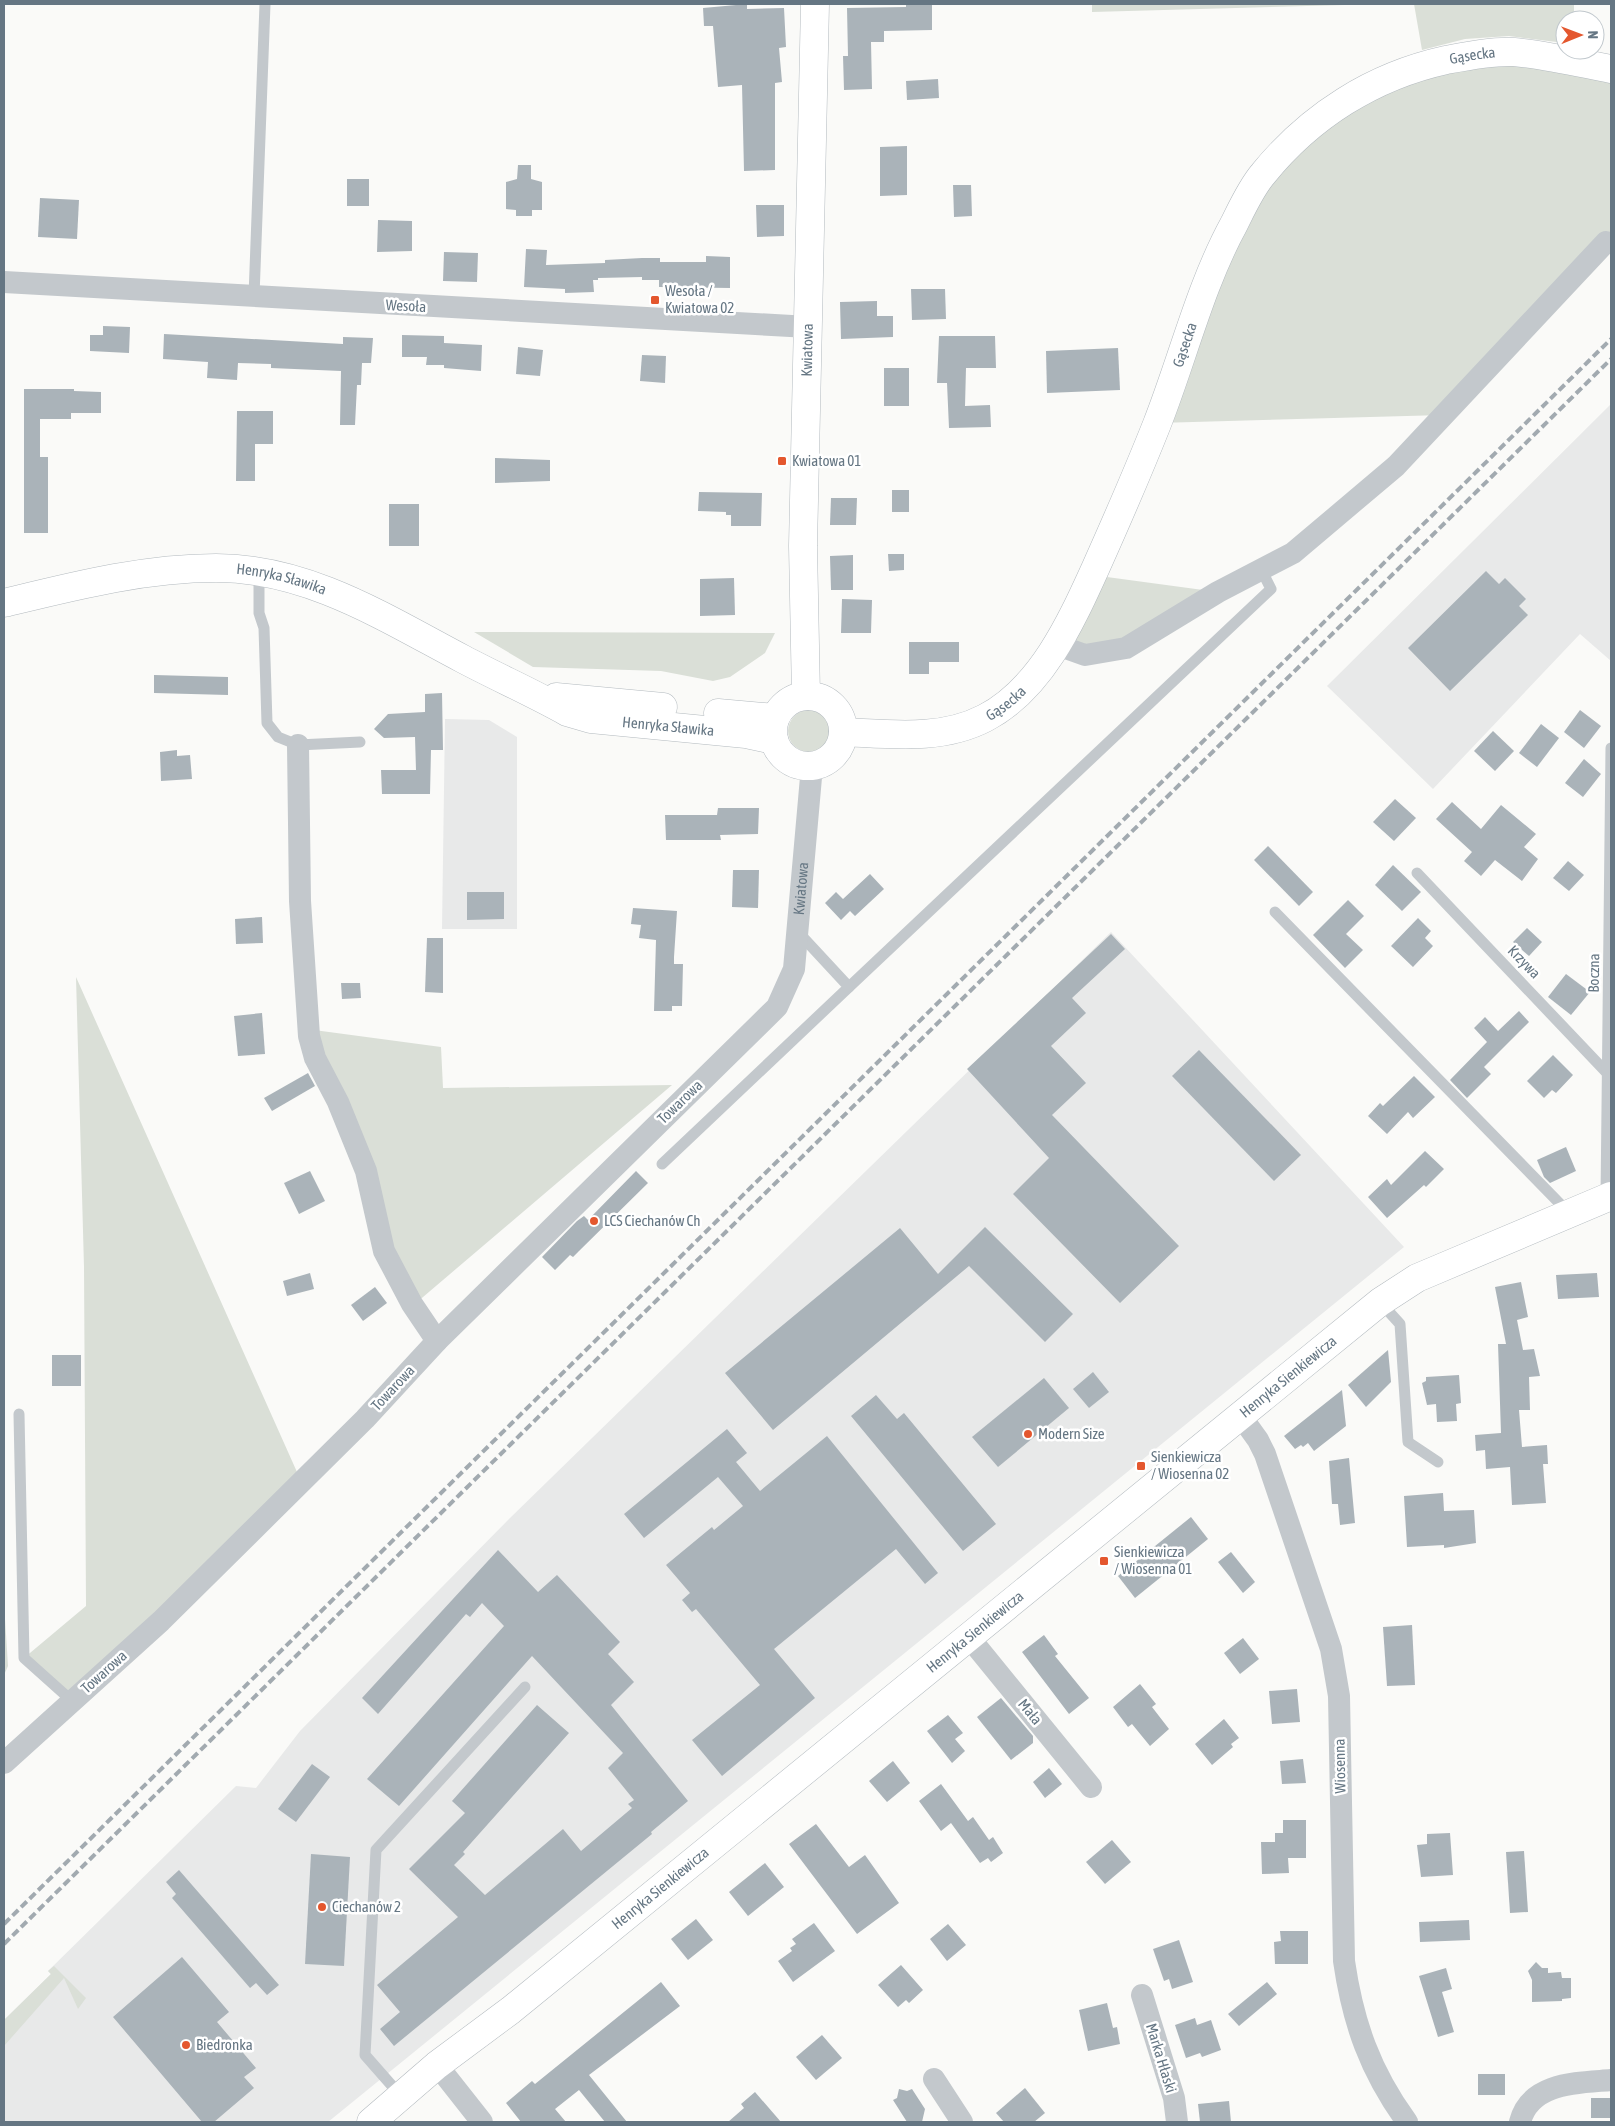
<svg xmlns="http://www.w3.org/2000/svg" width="1615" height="2126" font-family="'Asap Condensed',sans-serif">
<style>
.built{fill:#e8e9e9}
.green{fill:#dadfd7}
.building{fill:#aab3b9}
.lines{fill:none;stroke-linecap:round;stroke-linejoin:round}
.secondary-casing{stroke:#b3babf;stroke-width:29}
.lane{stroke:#c3c8cc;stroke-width:11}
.street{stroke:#c3c8cc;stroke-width:22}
.secondary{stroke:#fff;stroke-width:28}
.rail{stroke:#a2aab0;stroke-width:4;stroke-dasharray:8 4;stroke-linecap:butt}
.poi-dot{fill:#e4572e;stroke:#fff;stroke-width:2}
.labels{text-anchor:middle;stroke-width:5;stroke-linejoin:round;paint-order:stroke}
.street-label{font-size:15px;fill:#657683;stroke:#fff}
.poi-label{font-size:15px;fill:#657683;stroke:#fff;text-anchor:start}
</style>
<rect width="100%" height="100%" fill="#fafaf8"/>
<!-- built -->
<g class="built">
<path d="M1611,404V661L1580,634L1433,789L1327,686Z"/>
<path d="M445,719L489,720L517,737V929H442Z"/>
<path d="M1111,932L1404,1247L328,2122H4V2020L51,1974L48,1971L236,1786L256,1788L300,1731L510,1518Z"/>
</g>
<!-- green -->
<g class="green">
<path d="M1092,4H1382L1092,12Z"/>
<path d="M1414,4H1574V20H1565V43L1509,36L1465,39L1422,50Z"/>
<path d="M1465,56L1611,69V237L1443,415L1158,423L1211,275L1297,137Z"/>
<path d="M1092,575L1218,592L1126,648L1057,645Z"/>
<path d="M474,632L775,633L765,653L730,677L713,681L661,671L533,667Z"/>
<circle cx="809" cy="731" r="21"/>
<path d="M76,977L301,1481L72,1701L24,1658L86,1606L84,1267Z"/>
<path d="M314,1030L441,1047L443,1088L672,1085L416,1303L394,1257Z"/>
<path d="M4,1603L8,1666L4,1675Z"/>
<path d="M54,1966L86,1998L78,2009L64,1978L4,2046V2020L51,1974L48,1971Z"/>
</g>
<!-- building -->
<g class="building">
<path d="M747,4V9L784,8L786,47L779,48L782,82L775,83V170L744,171L742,85L718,87L713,26H704L703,8Z"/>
<path d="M906,4H932V30L884,31V42H871L872,89L844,90L843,56H848L847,8L906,7Z"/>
<path d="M938,79L939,98L907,100L906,81Z"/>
<path d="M907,146V195L880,196V147Z"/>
<path d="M518,165H531V179L542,182V210H532V216H516V210L506,209V182L517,179Z"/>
<rect x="347" y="179" width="22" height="27"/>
<path d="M953,185H971L972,216L954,217Z"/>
<path d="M40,198L79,200L77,239L38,237Z"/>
<path d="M756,205H784V236L757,237Z"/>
<path d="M378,220L412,221V251L377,252Z"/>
<path d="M526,249L547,250L546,265L605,263V260L642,258H660V262H706V256L730,257V288L659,287V280H642V277L598,278V280H593L594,292L565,293V289L524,287Z"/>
<path d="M444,252L478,253L477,282L443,281Z"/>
<path d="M911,289H945L946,319L912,320Z"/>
<path d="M877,301V316H893V337L841,339L840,302Z"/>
<path d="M103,326L130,327L129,353L90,351V335H103Z"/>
<path d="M164,334L343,344V337L373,338L371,363H362L361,385H357L355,425H340L341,371L271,368V364L238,363L237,380L207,378L208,362L163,359Z"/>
<path d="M402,335L444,336V343L482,345L481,371L444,368V365H426L427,357H402Z"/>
<path d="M939,336H995L996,368H966L965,406L990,405L991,427L949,428L947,383H937Z"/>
<path d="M518,347L543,350L540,376L516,374Z"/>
<path d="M1118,348L1120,390L1047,393L1046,351Z"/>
<path d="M642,355L666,356L665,383L640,381Z"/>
<rect x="884" y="368" width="25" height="38"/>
<path d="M24,389H74V391L101,392V413H71V419H40V457H48V533H24Z"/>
<path d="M237,411H273V444H255V481H236Z"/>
<path d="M495,458L550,460V481L495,483Z"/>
<rect x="892" y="490" width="17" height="22"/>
<path d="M699,492L762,493L761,526H731V515H726V512L698,511Z"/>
<path d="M831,498H857L856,525H830Z"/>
<rect x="389" y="504" width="30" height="42"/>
<path d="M888,554H904V570L889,571Z"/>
<path d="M853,555V590H831L830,556Z"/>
<path d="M1486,571L1499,584L1505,578L1526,599L1519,606L1528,615L1450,691L1408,648Z"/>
<path d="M734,578L735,615L700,616V579Z"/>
<path d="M842,599L872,600L871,633H841Z"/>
<path d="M909,642H959V662H929V674H909Z"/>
<path d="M154,675L228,677V695L154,693Z"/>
<path d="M442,693L443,750H431L430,794H382L381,770H416L415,737L384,738L374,729L388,714L425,712V694Z"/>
<path d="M1580,710L1601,726L1584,748L1564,732Z"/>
<path d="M1541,724L1559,738L1537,767L1519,753Z"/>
<path d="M1493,731L1514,751L1495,771L1474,751Z"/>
<path d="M177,750V756L190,755L192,779L161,781L160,752Z"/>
<path d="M1584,759L1601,774L1583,797L1565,783Z"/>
<path d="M1395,799L1416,818L1394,841L1373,822Z"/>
<path d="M1452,802L1481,829L1501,805L1536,834L1524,847L1538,859L1522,881L1495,860L1481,876L1464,861L1472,852L1436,819Z"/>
<path d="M718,808H759L758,834L720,835L721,840H666L665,815H717Z"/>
<path d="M1268,846L1313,892L1299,906L1254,860Z"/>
<path d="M1568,861L1584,875L1569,891L1553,878Z"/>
<path d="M1393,865L1421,892L1402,911L1375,885Z"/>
<path d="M733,870H759L758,908L732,907Z"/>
<path d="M870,874L884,889L855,916L850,911L841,920L825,903L836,892L843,899Z"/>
<path d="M467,892H504V919L467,920Z"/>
<path d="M1348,900L1364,916L1346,934L1363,950L1345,968L1313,935Z"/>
<path d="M633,908L677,911L674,957V964H683L682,1006H672V1011H654L656,940L639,938L641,925L631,924Z"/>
<path d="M262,917L263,943L236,944L235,919Z"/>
<path d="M1418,918L1431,931L1425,938L1433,946L1413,967L1391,946Z"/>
<path d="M1527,928L1542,942L1529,956L1513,942Z"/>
<path d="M1111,934L1125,949L1072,998L1086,1013L1051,1046L1086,1083L1052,1115L1179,1246L1120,1303L1013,1194L1049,1158L967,1069Z"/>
<path d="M427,938H443V993L425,992Z"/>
<path d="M1566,974L1590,992L1571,1015L1548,997Z"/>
<path d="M341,983H360L361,998L342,999Z"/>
<path d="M1519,1011L1529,1022L1484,1067L1491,1074L1467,1098L1450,1080L1487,1042L1474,1028L1485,1017L1498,1031Z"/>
<path d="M262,1013L265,1054L238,1056L234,1016Z"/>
<path d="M1199,1050L1301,1155L1274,1181L1172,1076Z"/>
<path d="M1553,1055L1573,1075L1556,1093L1552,1090L1544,1098L1527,1081Z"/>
<path d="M308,1073L315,1086L272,1111L264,1098Z"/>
<path d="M1414,1076L1435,1097L1413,1118L1408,1112L1387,1134L1368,1116L1380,1103L1383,1106Z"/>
<path d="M1566,1147L1576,1171L1550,1183L1544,1177L1537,1160Z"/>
<path d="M1425,1151L1444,1169L1426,1187L1424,1185L1387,1218L1368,1197L1387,1179L1391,1185Z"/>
<path d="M310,1171L325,1201L299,1214L284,1183Z"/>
<path d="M636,1171L648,1183L579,1251L573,1257L570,1255L555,1270L542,1257L577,1221L584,1216L588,1220Z"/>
<path d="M985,1227L1073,1314L1045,1342L969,1266L773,1430L725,1373L900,1228L938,1274Z"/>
<path d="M310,1273L314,1289L287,1296L283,1281Z"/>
<path d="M1597,1273L1599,1297L1558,1299L1556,1275Z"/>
<path d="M1521,1282L1528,1317L1517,1320L1523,1350L1534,1349L1540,1376L1529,1377L1530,1410H1519L1522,1447L1547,1445L1548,1464H1543L1546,1503L1512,1505L1510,1467L1486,1469L1485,1450L1476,1451L1475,1435L1501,1433L1498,1344H1506L1495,1287Z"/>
<path d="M375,1287L387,1303L363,1321L351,1305Z"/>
<path d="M1388,1350L1391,1382L1366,1407L1348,1385Z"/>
<rect x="52" y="1355" width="29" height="31"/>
<path d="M1093,1372L1109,1392L1089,1408L1073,1389Z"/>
<path d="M1459,1375L1461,1403L1456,1404L1457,1421L1437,1422L1436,1404L1427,1405L1422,1383L1426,1381V1377Z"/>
<path d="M1044,1378L1069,1408L998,1467L972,1437Z"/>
<path d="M1342,1390L1346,1426L1314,1451L1308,1443L1303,1447L1301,1445L1295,1449L1284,1436Z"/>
<path d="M876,1395L897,1419L904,1413L996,1524L963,1551L851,1416Z"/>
<path d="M727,1429L747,1453L736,1462L760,1491L827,1436L938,1573L925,1584L896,1549L774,1649L815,1698L722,1776L692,1740L760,1685L696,1609L692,1612L682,1600L690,1593L666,1565L712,1527L714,1530L743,1506L718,1477L644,1538L624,1514Z"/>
<path d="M1349,1458L1355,1523L1340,1525L1338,1504H1332L1329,1461Z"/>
<path d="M1443,1493L1444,1511L1474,1510L1476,1543L1444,1548V1545L1407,1547L1404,1496Z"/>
<path d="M1191,1517L1208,1539L1135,1598L1118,1576Z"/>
<path d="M498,1550L538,1592L557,1575L620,1642L608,1654L634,1682L611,1705L688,1801L651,1832L652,1834L394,2046L380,2029L400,2012L377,1985L458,1917L409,1869L465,1813L452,1801L537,1705L569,1733L463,1852L465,1854L454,1865L485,1895L563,1829L581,1851L632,1808L628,1804L634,1800L608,1768L623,1753L532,1656L399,1806L367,1779L504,1626L482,1603L470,1617L466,1614L378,1714L362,1698Z"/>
<path d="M1231,1552L1255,1582L1243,1593L1218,1562Z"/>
<path d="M1412,1625L1415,1685L1387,1686L1383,1627Z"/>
<path d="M1044,1635L1058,1654L1055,1656L1089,1698L1069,1714L1022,1652Z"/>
<path d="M1243,1638L1259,1659L1240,1674L1224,1653Z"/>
<path d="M1140,1684L1156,1704L1152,1707L1169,1729L1150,1746L1132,1724L1128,1727L1113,1707Z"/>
<path d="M1297,1689L1300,1722L1272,1724L1269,1691Z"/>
<path d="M1001,1698L1033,1736V1743L1011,1760L977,1717Z"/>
<path d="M948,1715L963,1733L955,1739L965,1751L952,1763L927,1731Z"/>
<path d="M1224,1719L1239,1738L1231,1744L1233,1747L1212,1765L1195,1744Z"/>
<path d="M1303,1759L1306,1783L1282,1784L1280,1761Z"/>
<path d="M893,1761L910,1783L887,1802L869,1781Z"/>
<path d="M312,1764L330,1777L296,1822L278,1809Z"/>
<path d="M1049,1768L1062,1784L1045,1798L1033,1782Z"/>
<path d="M941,1784L968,1821L973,1817L989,1840L993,1837L1003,1853L991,1862L988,1858L980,1863L951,1823L941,1831L919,1801Z"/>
<path d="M1283,1820H1306V1858H1288L1289,1873L1262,1874L1261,1842H1275V1833H1283Z"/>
<path d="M816,1824L849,1867L865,1855L899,1903L857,1934L789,1844Z"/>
<path d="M1450,1833L1453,1875L1421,1877L1417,1845L1427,1844V1834Z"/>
<path d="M1112,1840L1131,1862L1105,1884L1086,1862Z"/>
<path d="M1524,1851L1528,1912L1510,1913L1506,1852Z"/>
<path d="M311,1854L350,1857L344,1966L305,1964Z"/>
<path d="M765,1863L784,1887L748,1916L729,1892Z"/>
<path d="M179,1870L279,1985L267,1995L256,1983L250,1988L172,1898L176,1894L166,1882Z"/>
<path d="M696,1919L713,1940L688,1960L671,1939Z"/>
<path d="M1469,1920L1470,1940L1420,1942L1419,1922Z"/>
<path d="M814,1923L835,1951L793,1982L778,1961L792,1951L790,1948L796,1944L792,1939Z"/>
<path d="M948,1924L966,1945L947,1961L930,1939Z"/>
<path d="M1280,1931H1308V1964H1275L1274,1942L1281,1941Z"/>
<path d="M1179,1940L1193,1982L1172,1989L1169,1979L1164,1981L1153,1949Z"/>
<path d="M182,1957L229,2012L217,2022L256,2068L244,2077L254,2088L214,2122H202L113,2017Z"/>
<path d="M1536,1962L1542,1968H1548V1973L1561,1972L1562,1978H1571V1998L1562,1999V2001L1532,2002V1980L1528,1971Z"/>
<path d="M901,1965L923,1990L909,2003L906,2000L898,2007L878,1985Z"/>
<path d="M1446,1968L1452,1989L1442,1992L1454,2032L1438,2037L1419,1976Z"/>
<path d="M661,1982L680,2006L589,2075L627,2122H605L579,2090L555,2109L566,2122H521L506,2103L532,2081L535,2084Z"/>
<path d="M1267,1982L1277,1994L1239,2026L1228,2014Z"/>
<path d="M1107,2003L1113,2028L1117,2027L1120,2044L1088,2051L1079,2010Z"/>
<path d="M1195,2018L1197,2025L1211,2020L1221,2050L1202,2057L1200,2053L1186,2058L1175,2025Z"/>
<path d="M822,2035L842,2058L816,2080L796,2057Z"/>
<rect x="1478" y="2074" width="27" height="21"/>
<path d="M1025,2088L1045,2113L1034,2122H1004L996,2113Z"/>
<path d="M899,2089L907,2091L912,2089L925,2109L922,2122H907L893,2100L897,2098Z"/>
<path d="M755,2092L781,2122H728L744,2108L741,2104Z"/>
<rect x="1591" y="2098" width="20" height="20"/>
<path d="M1229,2101L1231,2122H1200L1198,2104Z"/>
</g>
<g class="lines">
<!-- secondary casing -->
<g class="secondary-casing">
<g id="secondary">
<path id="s2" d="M4,603C74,586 144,568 216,568C308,568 385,618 463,659C497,677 533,693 567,712L591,719L746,734L774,740"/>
<path id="s3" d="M806,696L803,546L815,4"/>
<circle cx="808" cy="731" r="35"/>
<path d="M556,697L663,707"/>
<path d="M718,713L775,718"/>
<path id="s4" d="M843,732C890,734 941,741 985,718C1041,689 1071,622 1096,567C1117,520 1138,472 1157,424C1183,358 1200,286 1234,224C1242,208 1251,188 1263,174C1310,116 1373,76 1446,60C1467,56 1492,51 1514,52C1547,55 1580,63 1611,69"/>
<path id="s5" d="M371,2122L437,2065L511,2010L1380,1302L1417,1278L1611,1196"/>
</g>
</g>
<!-- lane -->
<g class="lane">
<path d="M254,296L265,4"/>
<path d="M259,573V613L264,628L267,723L278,737L298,745L360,742"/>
<path d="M1417,873L1607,1073"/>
<path d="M1275,912L1569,1213"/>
<path d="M849,987L1271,589L1262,571"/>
<path d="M662,1164L849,987L798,932"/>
<path d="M1606,1198L1611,748"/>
<path d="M1380,1302L1400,1324L1408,1442L1438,1462"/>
<path d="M19,1414L24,1658L72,1701"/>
<path d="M401,2096L365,2055L376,1850L525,1687"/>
</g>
<!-- street -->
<g class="street">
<path d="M4,282L809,327"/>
<path d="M1057,645L1085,655L1126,648L1218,592L1293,553L1396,466L1606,242"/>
<path d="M298,745L300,901L309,1036L315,1058L338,1102L366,1171L384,1251L412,1304L437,1341"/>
<path d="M1240,1415L1258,1440L1265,1454L1331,1649L1339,1696L1344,1961C1353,2023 1370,2071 1407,2122"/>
<path d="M968,1636L1091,1787"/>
<path id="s1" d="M4,1763L161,1621L365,1419L437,1341L777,1007L794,969L812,766"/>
<path d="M1142,1995L1174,2098L1177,2122"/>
<path d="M437,2065L482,2122"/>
<path d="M934,2079L962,2122"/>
<path d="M1520,2122C1530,2082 1578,2083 1611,2080"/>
</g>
<!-- secondary -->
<use href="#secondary" class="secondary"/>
<!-- rail -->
<g class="rail">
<path d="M4,1924L1611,339"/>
<path d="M4,1944L1611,359"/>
</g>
</g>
<!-- markers -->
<g class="poi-dot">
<rect x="650" y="295" width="10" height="10" rx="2.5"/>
<rect x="777" y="456" width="10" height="10" rx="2.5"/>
<circle cx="594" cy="1221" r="5"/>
<circle cx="1028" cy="1434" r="5"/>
<rect x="1136" y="1461" width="10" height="10" rx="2.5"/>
<rect x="1099" y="1556" width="10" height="10" rx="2.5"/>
<circle cx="322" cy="1907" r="5"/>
<circle cx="186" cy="2045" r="5"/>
</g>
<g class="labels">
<!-- street labels -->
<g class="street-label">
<text dy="5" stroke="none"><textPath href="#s4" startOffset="1010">Gąsecka</textPath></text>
<text transform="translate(406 306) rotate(3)" y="5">Wesoła</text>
<text dy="5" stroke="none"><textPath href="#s4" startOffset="575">Gąsecka</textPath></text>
<text dy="5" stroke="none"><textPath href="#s3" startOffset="346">Kwiatowa</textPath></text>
<text dy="5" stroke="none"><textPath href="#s2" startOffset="282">Henryka Sławika</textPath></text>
<text dy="5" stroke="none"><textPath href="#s4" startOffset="170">Gąsecka</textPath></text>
<text dy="5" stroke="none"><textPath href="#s2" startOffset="701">Henryka Sławika</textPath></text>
<text dy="5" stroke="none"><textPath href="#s1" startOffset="1204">Kwiatowa</textPath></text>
<text transform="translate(1524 962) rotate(46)" y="5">Krzywa</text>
<text transform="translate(1594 973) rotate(-89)" y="5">Boczna</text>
<text transform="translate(680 1102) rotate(-44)" y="5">Towarowa</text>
<text dy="5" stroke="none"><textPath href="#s5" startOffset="1182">Henryka Sienkiewicza</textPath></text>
<text transform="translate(393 1388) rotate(-47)" y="5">Towarowa</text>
<text dy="5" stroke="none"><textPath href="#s5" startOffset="778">Henryka Sienkiewicza</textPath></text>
<text transform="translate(104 1672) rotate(-42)" y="5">Towarowa</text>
<text transform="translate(1030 1712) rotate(51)" y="5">Mała</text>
<text transform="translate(1340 1766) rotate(-91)" y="5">Wiosenna</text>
<text dy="5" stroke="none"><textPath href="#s5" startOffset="372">Henryka Sienkiewicza</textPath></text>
<text transform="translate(1161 2058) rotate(73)" y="5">Marka Hłaski</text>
</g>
<!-- poi labels -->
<g class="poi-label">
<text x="665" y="296">Wesoła /<tspan x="665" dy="17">Kwiatowa 02</tspan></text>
<text x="792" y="466">Kwiatowa 01</text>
<text x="604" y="1226">LCS Ciechanów Ch</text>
<text x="1038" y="1439">Modern Size</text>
<text x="1151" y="1462">Sienkiewicza<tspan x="1151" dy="17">/ Wiosenna 02</tspan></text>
<text x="1114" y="1557">Sienkiewicza<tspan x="1114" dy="17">/ Wiosenna 01</tspan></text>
<text x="332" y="1912">Ciechanów 2</text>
<text x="196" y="2050">Biedronka</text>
</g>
</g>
<!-- border -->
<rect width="1615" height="2126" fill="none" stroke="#657683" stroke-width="10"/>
<!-- north arrow -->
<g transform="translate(1580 35) rotate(89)"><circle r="24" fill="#ffffff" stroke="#c1c8cd"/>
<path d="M0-4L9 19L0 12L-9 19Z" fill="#e4572e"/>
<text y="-8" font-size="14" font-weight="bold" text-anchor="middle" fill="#657683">N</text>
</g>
</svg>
